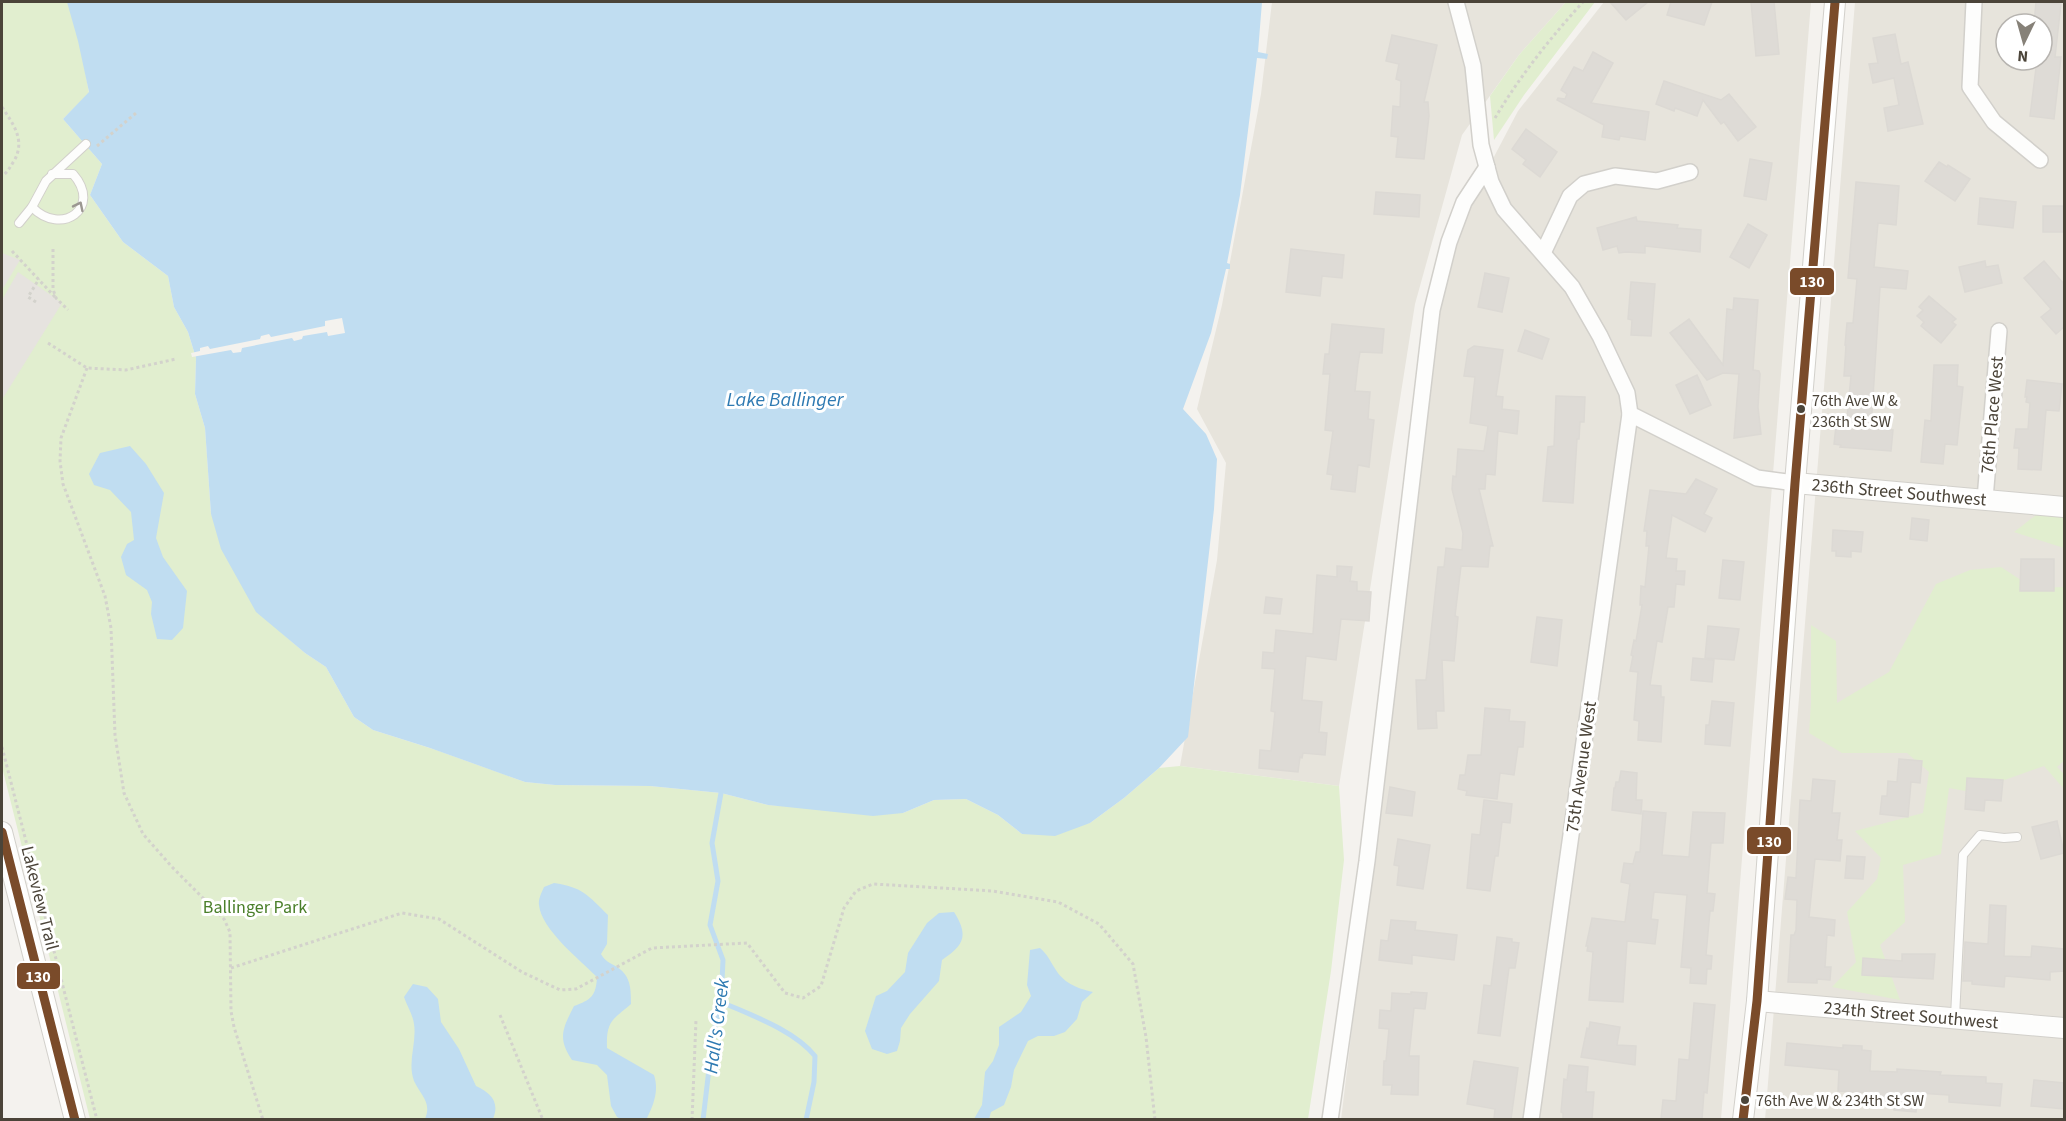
<svg xmlns="http://www.w3.org/2000/svg" width="2066" height="1121" font-family="'Source Sans 3',sans-serif">
<style>
.residential{fill:#e7e4dc;fill-rule:evenodd}
.green{fill:#e1eecf}
.parking{fill:#e6e3df}
.water{fill:#c0ddf1}
.pier{fill:#f4f2ee}
.lines{fill:none;stroke-linecap:round;stroke-linejoin:round}
.stream{stroke:#c0ddf1;stroke-width:5}
.building{fill:#dedbd6;stroke:#dcd9d4;stroke-width:1.5}
.service-casing{stroke:#d2d0cb;stroke-width:10}
.minor-casing{stroke:#d2d0cb;stroke-width:18}
.tertiary-casing{stroke:#d2d0cb;stroke-width:22}
.path{stroke:#d3d2cc;stroke-width:3;stroke-dasharray:3 3;stroke-linecap:butt}
.service{stroke:#fdfdfc;stroke-width:8}
.minor{stroke:#fdfdfc;stroke-width:15}
.tertiary{stroke:#fdfdfc;stroke-width:20}
.bus-1-casing{stroke:#fff;stroke-width:14}
.bus-1{stroke:#7a4b2a;stroke-width:9}
.oneway{stroke:#9b9791}
.bus-dot{fill:#4b4439;stroke:#fff;stroke-width:2}
.labels{text-anchor:middle;stroke-width:6;stroke-linejoin:round;paint-order:stroke}
.bus-label{font-size:16px;fill:#4b4439;stroke:#fff;text-anchor:start}
.street-label{font-size:18px;fill:#4b4439;stroke:#fff}
.park-label{font-size:18px;fill:#4a7f2a;stroke:#fff}
.water-label{font-size:20px;font-style:italic;fill:#2e7ab2;stroke:#fff}
.line-badge{stroke:#fff;stroke-width:2}
.badge-label{font-size:16px;text-anchor:middle;font-weight:bold;fill:#fff}
</style>
<rect width="100%" height="100%" fill="#f4f2ee"/>
<!-- residential -->
<g class="residential">
<path d="M1272,2H1566L1519,55L1462,135L1415,304L1339,786L1180,766L1217,560L1226,463L1197,409L1222,305L1261,94Z"/>
<path d="M1604,2H1811L1721,1119L1341,1120L1440,298L1464,214L1518,111Z"/>
<path d="M1855,2H2064V1119L1765,1120ZM2006,24H2042V60H2006Z"/>
</g>
<!-- green -->
<g class="green">
<path d="M2,2H73L89,93L63,119L102,164L90,195L123,242L168,276L174,307L188,332L196,358L195,394L205,428L211,514L284,635L305,653L326,667L354,717L373,730L436,750L525,782L555,785L650,786L721,793L768,805L903,813L934,800L966,799L998,815L1022,834L1090,823L1124,798L1159,768L1180,766L1339,786L1344,860L1331,971L1308,1119H90L2,767Z"/>
<path d="M1566,2H1595L1524,95L1494,140L1490,96L1519,55Z"/>
<path d="M2040,512L2064,517V548L2014,532Z"/>
<path d="M2001,567L2033,588L2064,587V761L2057,767L2064,774V789L2044,766L1971,792L1949,788L1941,854L1903,865L1905,922L1880,945L1900,1000L1832,987L1856,962L1847,912L1877,879L1881,858L1855,831L1923,813L1929,772L1907,753H1842L1809,733L1811,703V625L1836,641L1837,703L1889,672L1936,584L1970,570Z"/>
</g>
<!-- parking -->
<g class="parking">
<path d="M2,253L20,260L2,290Z"/>
<path d="M18,272L62,303L3,398L2,300Z"/>
</g>
<!-- water -->
<g class="water">
<path d="M67,2H1262L1258,52L1268,54L1267,59L1257,58L1240,195L1227,263L1230,264V269H1226L1211,333L1183,409L1206,434L1217,459L1214,509L1188,737L1159,768L1124,798L1090,823L1055,836L1022,834L998,815L966,799L934,800L903,813L873,816L768,805L721,793L650,786L555,785L525,782L430,748L373,730L354,717L326,667L305,653L256,612L221,549L211,514L205,428L195,394L196,358L188,332L174,307L168,276L123,242L90,195L102,164L63,119L89,92L78,41Z"/>
<path d="M130,446L146,464L164,493L156,538L163,557L187,591L183,628L172,640L157,639L151,614L152,602L147,590L126,575L121,557L127,544L134,540L131,512L110,490L94,485L89,474L100,453Z"/>
<path d="M554,883C582,887 588,895 608,915L607,944L601,954C605,961 610,963 617,967C631,976 631,989 631,1004C613,1020 606,1020 607,1048L654,1075C659,1090 654,1104 647,1118L623,1120L617,1117L611,1106L607,1075L597,1065L572,1060C557,1038 563,1028 574,1006C591,1000 596,996 597,977C580,960 541,929 539,905C538,899 542,892 544,887Z"/>
<path d="M954,912C969,936 964,945 942,960L939,981L910,1014L901,1028L900,1041L897,1051L887,1054L872,1049L865,1031L876,996L887,991L905,972L908,953L927,923L939,913Z"/>
<path d="M1040,948C1047,954 1049,959 1054,967C1063,983 1076,988 1093,992L1082,1002L1077,1019L1065,1032L1054,1036H1038L1028,1041L1014,1070L1011,1087L1004,1105L991,1112L989,1119H974L982,1105L985,1072L993,1061L999,1045V1027L1021,1012L1031,996L1027,985L1030,950Z"/>
<path d="M413,984L427,987L438,999L441,1022L459,1049L476,1086C491,1093 500,1102 493,1119H425C432,1102 421,1096 414,1081C407,1062 417,1043 414,1024C413,1015 407,1006 404,997Z"/>
</g>
<!-- pier -->
<path class="pier" d="M342,318L345,333L328,336L327,332L303,336L302,339L294,341L292,338L242,348L241,352L233,353L231,350L192,357L191,353L200,351V348L208,346L210,349L260,339L261,336L269,334L271,337L325,326V321Z"/>
<g class="lines">
<!-- stream -->
<g class="stream">
<path d="M721,1002C751,1015 794,1030 815,1056L814,1082L806,1120"/>
<path d="M703,1120L713,1035L721,1002L723,960L710,925L718,881L712,843L721,793"/>
</g>
</g>
<!-- building -->
<g class="building">
<path d="M1610,2H1648L1626,20Z"/>
<path d="M1671,2H1712L1704,25L1667,15Z"/>
<path d="M1751,2H1774L1779,54L1756,56Z"/>
<path d="M2036,2L2061,4L2055,57H2061L2054,119L2030,116L2037,60H2042V24H2034Z"/>
<path d="M1895,34L1901,64L1908,62L1923,124L1888,131L1884,108L1899,105L1894,78L1873,83L1869,64L1878,63L1873,38Z"/>
<path d="M1392,35L1437,45L1424,102H1428L1429,116L1424,159L1396,157L1398,137L1391,136L1393,106L1400,107L1401,81L1396,79L1399,64L1386,61Z"/>
<path d="M1593,52L1613,63L1591,103L1649,112L1645,140L1620,136L1619,140L1602,137L1604,125L1557,100L1558,98L1565,99L1567,94L1561,90L1574,67L1583,71Z"/>
<path d="M1664,81L1721,100L1729,94L1756,127L1738,141L1724,122L1721,124L1703,100L1697,116L1675,108L1674,111L1656,104Z"/>
<path d="M1526,129L1557,152L1540,177L1523,164L1526,160L1512,149Z"/>
<path d="M1750,159L1772,163L1766,200L1744,196Z"/>
<path d="M1939,162L1947,167L1948,165L1970,179L1955,201L1925,181Z"/>
<path d="M1856,182L1899,186L1896,225L1878,223L1874,267L1908,271L1906,289L1880,287L1871,428L1893,430L1891,451L1840,447L1841,445L1834,444L1837,417L1847,418L1851,376H1844L1846,345H1845L1847,323H1853L1857,279L1848,278Z"/>
<path d="M1376,192L1420,195L1419,217L1374,214Z"/>
<path d="M1980,198L2016,202L2013,228L1978,224Z"/>
<rect x="2043" y="206" width="21" height="26"/>
<path d="M1636,217L1637,221L1678,225L1677,228L1701,230L1700,252L1645,246V253L1626,252L1619,253L1617,246L1603,250L1597,228Z"/>
<path d="M1748,224L1767,235L1749,268L1730,257Z"/>
<path d="M1291,249L1344,255L1342,278L1322,276L1320,296L1286,292Z"/>
<path d="M1985,261L1986,267L1998,265L2002,283L1965,292L1959,267Z"/>
<path d="M2044,261L2064,284V327L2056,334L2041,317L2051,309L2024,278Z"/>
<path d="M1485,273L1509,278L1502,312L1478,307Z"/>
<path d="M1631,282L1655,284L1651,336L1631,335L1632,320L1628,319Z"/>
<path d="M1929,296L1956,319L1952,322L1956,325L1941,343L1921,326L1924,322L1917,316L1923,310L1919,307Z"/>
<path d="M1734,298L1758,300L1753,370L1759,371L1760,374L1758,407L1761,434L1734,438L1739,374L1723,373L1707,380L1670,333L1689,319L1723,365L1727,309L1733,310Z"/>
<path d="M1332,324L1384,329L1382,353L1360,352L1358,364L1355,391L1370,392L1368,419L1374,420L1369,467L1358,465L1355,492L1331,489L1333,475L1327,474L1333,431L1325,430L1330,374H1323L1325,354H1329Z"/>
<path d="M1525,330L1549,339L1542,359L1518,351Z"/>
<path d="M1474,346L1503,350L1496,396L1503,397L1502,409L1519,411L1517,434L1498,431L1495,475L1486,474L1485,489H1479L1493,546H1490L1488,567L1461,566L1455,616L1458,617L1454,661L1442,660L1444,711H1436L1437,728L1418,729L1416,680H1426L1438,567H1444L1446,548L1462,550L1463,533L1452,489L1453,476L1456,477L1458,449L1484,451L1488,426L1470,423L1475,377L1464,376L1468,350Z"/>
<path d="M1934,365H1958L1957,386L1963,387L1957,445L1945,444L1943,464L1921,462L1925,420L1931,421Z"/>
<path d="M1697,375L1711,405L1690,414L1676,385Z"/>
<path d="M2027,380L2062,384L2059,411L2046,410L2041,470L2018,469L2019,448H2014L2016,429H2028L2030,403L2026,402L2027,397H2025Z"/>
<path d="M1556,396L1585,397L1584,422H1580L1579,439H1577L1573,503L1543,501L1548,447L1554,446Z"/>
<path d="M1696,479L1717,489L1704,514L1712,518L1705,532L1672,515L1666,558L1677,559L1676,571H1685L1684,585L1676,584L1674,607H1668L1662,642L1657,641L1650,685L1661,686V697H1664L1661,742L1638,740L1639,721L1634,720L1638,672L1630,671L1633,656L1631,655L1634,640L1636,641L1642,605H1640L1641,586L1645,587L1649,546H1646L1647,531H1644L1650,490L1686,494Z"/>
<path d="M1912,518L1929,520L1927,541L1910,539Z"/>
<path d="M1833,530L1863,532L1861,552L1851,551V557L1836,556V551H1832Z"/>
<path d="M2021,559H2054V591H2020Z"/>
<path d="M1723,560L1744,562L1740,600L1719,598Z"/>
<path d="M1337,566L1352,567L1350,581L1357,582V591L1371,592L1369,621L1341,619L1336,660L1306,656L1302,700L1322,702L1319,732L1327,733L1325,755L1303,753L1302,758L1300,757L1298,772L1259,768L1260,750L1271,751L1275,712L1271,711L1275,669L1262,668L1263,652L1274,653L1276,630L1313,634L1317,575L1337,577Z"/>
<path d="M1266,597L1282,599L1280,614L1264,613Z"/>
<path d="M1537,617L1562,620L1557,666L1531,662Z"/>
<path d="M1708,626L1739,629L1734,660L1705,658Z"/>
<path d="M1693,658L1714,660L1712,682L1691,680Z"/>
<path d="M1712,701L1734,703L1730,746L1705,744L1706,725H1709Z"/>
<path d="M1485,708L1510,710L1509,721L1525,722L1523,747H1518L1514,775L1500,773L1497,799L1466,795L1467,791L1458,789L1460,775H1465L1468,755H1481Z"/>
<path d="M1899,759L1922,761L1920,783L1911,782L1908,817L1880,814L1882,796H1887L1888,781L1897,782Z"/>
<path d="M1621,771L1637,773L1636,800H1642L1641,814L1612,810L1614,788H1615L1616,782H1619Z"/>
<path d="M1967,778L2003,780L2001,801L1985,800L1984,811L1965,809Z"/>
<path d="M1813,779L1835,781L1832,813H1840L1837,840H1842L1840,861L1815,859L1809,917L1835,920L1834,936L1827,935L1825,967H1831L1830,980L1817,979V983L1788,982L1791,935H1794L1796,930L1797,900L1785,899L1788,877L1796,878L1800,800L1811,801Z"/>
<path d="M1390,787L1415,792L1412,816L1386,813Z"/>
<path d="M1484,800L1512,804L1510,823L1502,822L1498,856H1495L1490,891L1467,888L1472,834L1480,835Z"/>
<path d="M1643,811L1666,813L1662,855L1689,857L1693,812L1725,813L1723,843H1711L1707,893L1715,894L1713,911H1710L1706,955L1712,956L1711,969H1707L1706,984L1690,983L1691,968L1681,967L1687,895L1654,892L1651,919L1658,920L1655,944L1627,941L1623,1002L1589,1000L1593,952L1587,951L1588,946H1586L1592,918L1625,922L1630,884L1621,882L1624,863L1633,864L1636,852H1640Z"/>
<path d="M2057,821L2064,853L2041,859L2032,827Z"/>
<path d="M1398,839L1430,845L1423,889L1397,885L1399,866L1394,865Z"/>
<path d="M1847,856L1865,857L1863,879L1845,878Z"/>
<path d="M1990,905L2006,906L2004,956L2031,957L2032,946L2064,949V971L2050,972V980L2005,976L2004,987L1972,984V981H1963L1965,942L1988,944Z"/>
<path d="M1391,920L1416,922L1415,930L1457,935L1454,960L1412,955V964L1379,960L1381,940L1388,941Z"/>
<path d="M1497,937L1512,939V942L1519,943L1515,968H1509L1500,1036L1478,1033L1484,985L1491,986Z"/>
<path d="M1902,954H1935L1933,979L1862,975L1863,958L1902,961Z"/>
<path d="M1411,992L1427,993L1425,1009L1414,1008L1409,1056H1419L1418,1095L1391,1094L1392,1085H1383L1384,1061H1386L1389,1029L1379,1028L1380,1010L1391,1011L1392,993L1411,994Z"/>
<path d="M1694,1003L1715,1005L1707,1093L1704,1092L1702,1119H1661L1663,1100L1676,1101L1679,1059L1689,1060Z"/>
<path d="M1590,1022L1620,1027L1617,1045L1636,1046L1635,1065L1581,1057L1587,1028L1589,1029Z"/>
<path d="M1787,1043L1843,1048V1045L1862,1046V1050L1871,1051L1870,1071L1897,1072V1069L1941,1072L1940,1075L1986,1077V1083L2002,1084L2000,1106L1949,1102V1095L1918,1093L1916,1112L1894,1110V1102L1873,1101L1874,1093L1838,1091L1839,1070L1785,1065Z"/>
<path d="M1474,1061L1518,1068L1511,1119H1494L1495,1109L1467,1104Z"/>
<path d="M1569,1065L1588,1067L1586,1092H1594L1592,1119H1563V1113L1561,1112L1564,1079L1567,1080Z"/>
<path d="M2034,1080L2064,1083V1109L2031,1106Z"/>
</g>
<g class="lines">
<!-- service casing -->
<g class="service-casing">
<g id="service">
<path d="M32,207C61,237 103,208 73,174H52"/>
<path d="M19,223L32,207L46,181L86,144"/>
<path d="M1955,1017L1963,855L1980,835L2004,838L2017,837"/>
</g>
</g>
<!-- minor casing -->
<g class="minor-casing">
<g id="minor">
<path d="M1456,2L1473,66L1481,145L1491,182L1504,209L1572,287L1600,336L1627,393L1630,414L1757,478L1795,483"/>
<path d="M1974,2L1970,87L1994,122L2040,160"/>
<path d="M1543,253L1570,196L1584,184L1615,176L1657,181L1690,172"/>
<path d="M1985,499L1999,331"/>
<path d="M1330,1120L1367,861L1432,310L1449,242L1464,202L1487,167"/>
<path d="M1531,1120L1630,414"/>
</g>
</g>
<!-- tertiary casing -->
<g class="tertiary-casing">
<g id="tertiary">
<path d="M1795,483L2064,507"/>
<path d="M2,832L75,1120"/>
<path d="M1757,1001L2064,1028"/>
<path d="M1743,1120L1757,1001L1795,483L1835,2"/>
</g>
</g>
<!-- path -->
<g class="path">
<path d="M2,107C13,124 26,140 14,161C10,167 8,172 2,176"/>
<path d="M1495,118C1520,76 1551,37 1583,2"/>
<path d="M97,146L136,113"/>
<path d="M53,249V289L56,298L68,310"/>
<path d="M12,251L55,297"/>
<path d="M36,302L28,297L39,279"/>
<path d="M48,343L87,368L126,370L176,359"/>
<path d="M87,368L61,438L60,461L63,484L105,596L111,628L115,735L124,793L143,834L172,867L224,919L230,932L231,1011L234,1027L263,1120"/>
<path d="M2,747L97,1120"/>
<path d="M231,968L402,913L439,919L522,972L560,990L576,989L652,948L747,943L785,993L803,998L821,986L844,908L856,891L873,884L993,891L1058,902L1099,924L1133,964L1146,1037L1155,1120"/>
<path d="M500,1015L543,1120"/>
<path d="M692,1120L696,1020"/>
</g>
<!-- service -->
<use href="#service" class="service"/>
<!-- minor -->
<use href="#minor" class="minor"/>
<!-- tertiary -->
<use href="#tertiary" class="tertiary"/>
<!-- bus-1 casing -->
<g class="bus-1-casing">
<g id="bus-1">
<path d="M2,832L75,1120"/>
<path d="M1743,1120L1757,1001L1795,483L1835,2"/>
</g>
</g>
<!-- bus-1 -->
<use href="#bus-1" class="bus-1"/>
</g>
<!-- one-way arrows -->
<defs><path id="oneway-chevron" d="M-2-3.5L2.5 0L-2 3.5" fill="none" stroke-width="1.6" stroke-linecap="round" stroke-linejoin="round" transform="scale(1.5)"/></defs>
<use class="oneway" href="#oneway-chevron" transform="translate(79 206) rotate(-64)"/>
<!-- markers -->
<g class="bus-dot">
<circle cx="1801" cy="409" r="5"/>
<circle cx="1745" cy="1100" r="5"/>
</g>
<g class="labels">
<!-- bus labels -->
<g class="bus-label">
<text x="1812" y="406">76th Ave W &amp;<tspan x="1812" dy="21">236th St SW</tspan></text>
<text x="1756" y="1106">76th Ave W &amp; 234th St SW</text>
</g>
<!-- street labels -->
<g class="street-label">
<text transform="translate(1992 415) rotate(-85)" y="6">76th Place West</text>
<text transform="translate(1899 492) rotate(5)" y="6">236th Street Southwest</text>
<text transform="translate(1581 767) rotate(-82)" y="6">75th Avenue West</text>
<text transform="translate(40 898) rotate(76)" y="6">Lakeview Trail</text>
<text transform="translate(1911 1015) rotate(5)" y="6">234th Street Southwest</text>
</g>
<!-- park labels -->
<g class="park-label">
<text x="255" y="913">Ballinger Park</text>
</g>
<!-- water labels -->
<g class="water-label">
<text x="785" y="406">Lake Ballinger</text>
<text transform="translate(716 1026) rotate(-83)" y="7">Hall's Creek</text>
</g>
</g>
<g class="line-badge">
<rect x="1789" y="267" width="46" height="29" rx="6" fill="#7a4b2a"/>
<rect x="1746" y="826" width="46" height="29" rx="6" fill="#7a4b2a"/>
<rect x="16" y="962" width="45" height="28" rx="6" fill="#7a4b2a"/>
</g>
<g class="badge-label">
<text x="1812" y="287">130</text>
<text x="1769" y="847">130</text>
<text x="38" y="982">130</text>
</g>
<!-- border -->
<rect width="2066" height="1121" fill="none" stroke="#4b4439" stroke-width="6"/>
<!-- north arrow -->
<g transform="translate(2024 42) rotate(185)"><circle r="28" fill="#ffffff" stroke="#b7b4b0" stroke-width="1.5"/>
<path d="M0-4.5L10 22L0 15L-10 22Z" fill="#868178"/>
<text y="-9" font-size="16" font-weight="bold" text-anchor="middle" fill="#4b4439">N</text>
</g>
</svg>
